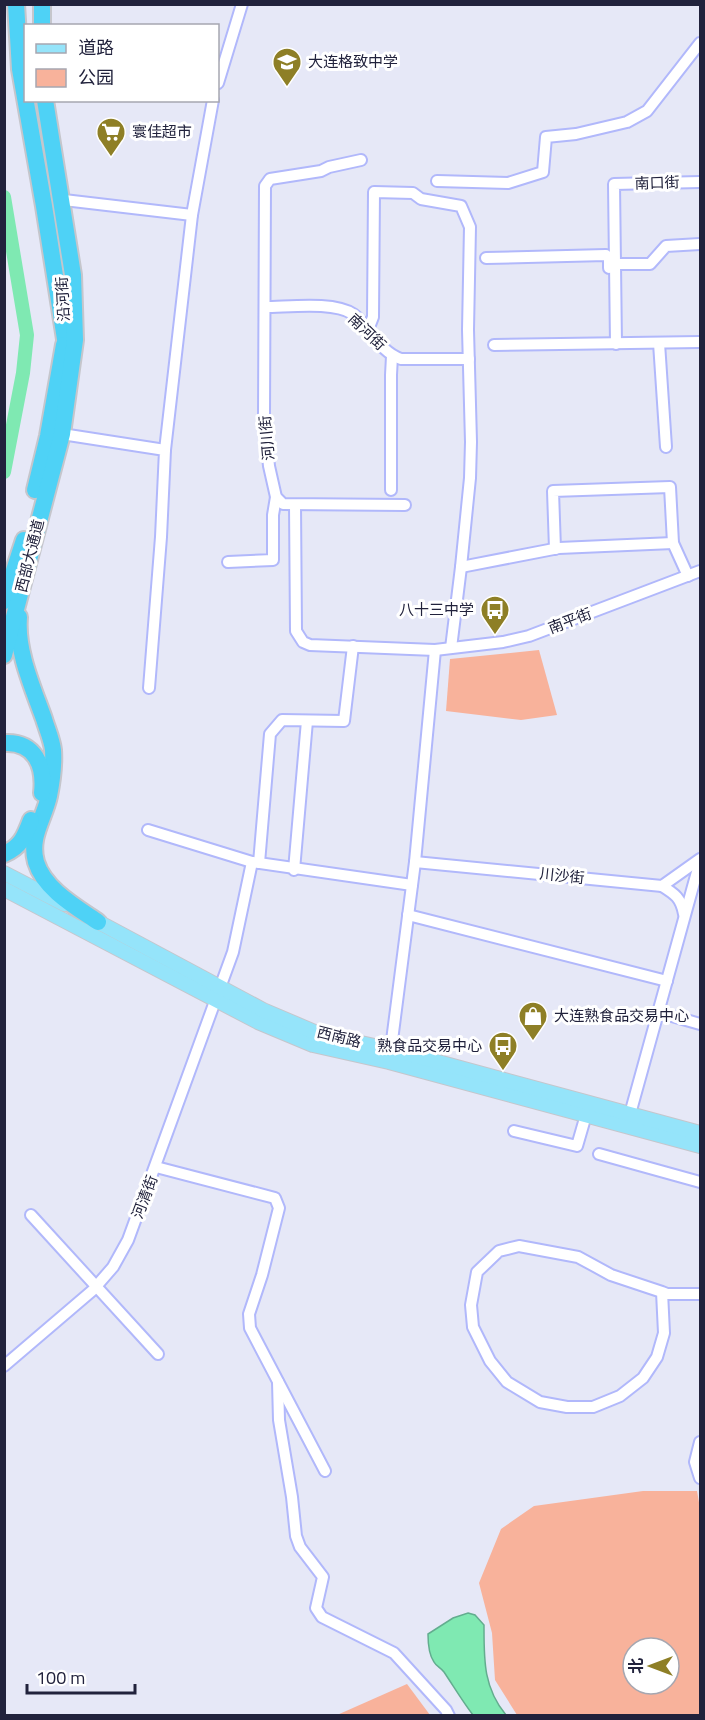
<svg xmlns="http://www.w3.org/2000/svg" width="705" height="1720" font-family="'Titillium Web','Noto Sans SC',sans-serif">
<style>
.green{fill:#f8b29b;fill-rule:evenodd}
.water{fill:#7fe9b2;stroke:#63ad8f;stroke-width:1.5}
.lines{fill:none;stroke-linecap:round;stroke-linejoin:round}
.river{stroke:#7fe9b2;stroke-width:14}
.minor-casing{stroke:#b1b8fb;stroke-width:14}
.major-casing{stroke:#c5c6cc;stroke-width:16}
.highway-casing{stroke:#c5c6cc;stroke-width:20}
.minor{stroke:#fff;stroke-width:10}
.major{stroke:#95e4fa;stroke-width:14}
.highway{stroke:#4ed2f6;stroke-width:16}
.labels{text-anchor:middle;stroke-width:6;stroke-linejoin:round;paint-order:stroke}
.poi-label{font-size:15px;fill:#21223c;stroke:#fff;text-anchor:start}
.street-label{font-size:15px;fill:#21223c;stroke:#fff}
</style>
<rect width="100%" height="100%" fill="#e6e8f7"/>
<!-- green -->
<g class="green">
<path d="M539,650L557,715L521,720L446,711L450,659Z"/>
<path d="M643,1491H697L700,1508V1715H517L495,1680L492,1633L479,1583L501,1529L534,1506ZM633,1648H669V1684H633Z"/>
<path d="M407,1684L430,1715H337Z"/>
</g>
<!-- water -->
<path class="water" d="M468,1613L475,1615L484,1625C484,1659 483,1687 506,1715H473C463,1702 454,1687 444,1672C441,1668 436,1666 434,1662C429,1655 428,1642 428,1634L453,1618Z"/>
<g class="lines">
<!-- river -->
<path class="river" d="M4,197L27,335L23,373L4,472"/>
<!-- minor casing -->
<g class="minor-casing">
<g id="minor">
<path d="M218,83L242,4"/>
<path d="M361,160L329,167L321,171L270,179L265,186L264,416L269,466L276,497L283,504L405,505"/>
<path d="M437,181L508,183L543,172L546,137L576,134L627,122L647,111L700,43"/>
<path d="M64,200L192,215"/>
<path d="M486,258L606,255L609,258V268"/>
<path d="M614,264H650L666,246L700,244"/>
<path d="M265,307C288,307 334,301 353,314C371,327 378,351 401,359H469"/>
<path d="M368,330L373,317L374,192L413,193L421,199L461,206L470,227L468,330L471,442L470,478L461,567L451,648"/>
<path d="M659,343L666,447"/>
<path d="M616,344L614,184L700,182"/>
<path d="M494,345L700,342"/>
<path d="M62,434L165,450L161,537L149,688"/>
<path d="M165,450L192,215L213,100"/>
<path d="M391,490V375L392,356"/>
<path d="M295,505L296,631L303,642L310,645L435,650L503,642L529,636L700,571"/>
<path d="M555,549L553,491L670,487L673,543L688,576"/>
<path d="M228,562L273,560V515L276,497"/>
<path d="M461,567L559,548L673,543"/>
<path d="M148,830L252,862L412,885"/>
<path d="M415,862L662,886L700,859"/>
<path d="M259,863L270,734L282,720L344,721L353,646"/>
<path d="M294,870L307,721"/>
<path d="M662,886C675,894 681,898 684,914"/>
<path d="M408,915L667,981"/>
<path d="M658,1012L700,1024"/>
<path d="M390,1056L415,862L435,650"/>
<path d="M630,1114L700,861"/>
<path d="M514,1131L577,1146L586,1115"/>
<path d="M599,1154L700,1182"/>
<path d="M156,1167L275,1198L279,1208L262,1275L249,1314L250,1328L325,1471"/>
<path d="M31,1215L158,1354"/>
<path d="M662,1292L664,1333L657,1357L643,1378L620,1396L593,1407H567L540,1402L507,1382L490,1361L473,1327L471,1305L477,1272L499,1251L519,1246L578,1257L611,1275L662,1292L667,1294H700"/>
<path d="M4,1366L93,1290L113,1267L128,1240L233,952L252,862"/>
<path d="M278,1382L279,1420L292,1497L296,1536L300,1547L323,1577L316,1608L322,1617L394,1653L446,1710L449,1716"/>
<path d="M700,1442L695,1462L700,1478"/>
</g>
</g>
<!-- major casing -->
<g class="major-casing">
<g id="major">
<path d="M4,873L64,904"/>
<path d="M4,889L258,1022L313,1045L389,1062L700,1146"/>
<path d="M89,917L263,1010L317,1033L405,1053L700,1133"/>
</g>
</g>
<!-- highway casing -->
<g class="highway-casing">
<g id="highway">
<path d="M16,4L20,69L44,206L65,339"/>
<path d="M42,26V4"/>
<path d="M35,490L48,436L64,345"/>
<path d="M4,601L24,540"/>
<path d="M19,617C16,651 33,688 44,719C47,729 52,740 53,750C54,765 52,781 49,796C44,819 29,837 36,862C44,889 76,907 98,922"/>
<path d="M4,655L62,434L75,340L73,275L45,100"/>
<path d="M4,743C35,741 45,766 42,793"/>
<path d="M4,854C21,847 25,836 31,820"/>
</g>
</g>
<!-- minor -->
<use href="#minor" class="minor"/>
<!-- major -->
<use href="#major" class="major"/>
<!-- highway -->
<use href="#highway" class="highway"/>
</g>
<!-- icons -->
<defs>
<g id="school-pin" transform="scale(1.5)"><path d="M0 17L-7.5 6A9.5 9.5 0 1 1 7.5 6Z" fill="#8e7f26" stroke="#fff"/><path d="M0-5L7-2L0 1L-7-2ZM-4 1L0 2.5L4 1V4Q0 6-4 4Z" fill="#fff"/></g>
<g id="supermarket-pin" transform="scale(1.5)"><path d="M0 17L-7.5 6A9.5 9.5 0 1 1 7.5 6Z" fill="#8e7f26" stroke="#fff"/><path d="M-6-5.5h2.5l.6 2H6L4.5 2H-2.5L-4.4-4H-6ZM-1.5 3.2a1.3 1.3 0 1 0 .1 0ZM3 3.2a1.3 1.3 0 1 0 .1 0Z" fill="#fff"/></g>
<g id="bus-pin" transform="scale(1.5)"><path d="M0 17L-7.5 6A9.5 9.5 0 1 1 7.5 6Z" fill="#8e7f26" stroke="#fff"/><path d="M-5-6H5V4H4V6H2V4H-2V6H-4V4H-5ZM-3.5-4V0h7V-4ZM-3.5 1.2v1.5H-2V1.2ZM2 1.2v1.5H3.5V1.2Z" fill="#fff"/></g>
<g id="shop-pin" transform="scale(1.5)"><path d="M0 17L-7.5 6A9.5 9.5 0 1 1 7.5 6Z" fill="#8e7f26" stroke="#fff"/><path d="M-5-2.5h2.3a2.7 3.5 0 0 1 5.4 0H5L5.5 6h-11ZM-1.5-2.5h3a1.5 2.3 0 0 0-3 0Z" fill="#fff"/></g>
</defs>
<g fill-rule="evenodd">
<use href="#school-pin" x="287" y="62"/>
<use href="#supermarket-pin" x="111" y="132"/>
<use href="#bus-pin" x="495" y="610"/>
<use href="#shop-pin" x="533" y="1016"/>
<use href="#bus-pin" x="503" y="1046"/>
</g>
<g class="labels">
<!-- poi labels -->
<g class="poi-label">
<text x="308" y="67">大连格致中学</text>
<text x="132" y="137">寰佳超市</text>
<text x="474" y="615" text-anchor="end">八十三中学</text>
<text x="554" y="1021">大连熟食品交易中心</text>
<text x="482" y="1051" text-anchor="end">熟食品交易中心</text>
</g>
<!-- street labels -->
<g class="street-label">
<text transform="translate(657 183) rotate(-2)" y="5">南口街</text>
<text transform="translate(63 299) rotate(-93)" y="5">沿河街</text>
<text transform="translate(367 332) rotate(44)" y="5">南河街</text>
<text transform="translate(267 438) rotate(-95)" y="5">河川街</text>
<text transform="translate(30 556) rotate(-76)" y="5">西部大通道</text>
<text transform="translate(570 621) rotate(-21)" y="5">南平街</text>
<text transform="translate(562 876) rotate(6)" y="5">川沙街</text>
<text transform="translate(339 1037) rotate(14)" y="5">西南路</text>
<text transform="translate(145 1197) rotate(-69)" y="5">河清街</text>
</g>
</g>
<!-- border -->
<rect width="705" height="1720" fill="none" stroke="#21223c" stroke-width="12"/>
<!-- legend -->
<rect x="24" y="24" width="195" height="78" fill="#ffffff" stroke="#a6a7b1" stroke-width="1.5"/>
<rect x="36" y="44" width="30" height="9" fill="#95e4fa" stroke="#a6a7b1" stroke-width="1.5"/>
<text x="78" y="54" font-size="18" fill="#21223c">道路</text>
<rect x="36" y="69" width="30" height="18" fill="#f8b29b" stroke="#a6a7b1" stroke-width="1.5"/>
<text x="78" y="84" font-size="18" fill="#21223c">公园</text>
<!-- north arrow -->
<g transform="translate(651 1666) rotate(270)"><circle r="28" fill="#ffffff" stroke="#a6a7b1" stroke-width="1.5"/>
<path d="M0-4.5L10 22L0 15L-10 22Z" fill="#8e7f26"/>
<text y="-9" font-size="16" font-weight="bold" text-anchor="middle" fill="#21223c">北</text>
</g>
<!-- scale -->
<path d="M27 1684v9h108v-9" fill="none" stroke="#21223c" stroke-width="3"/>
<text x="36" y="1684" font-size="18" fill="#21223c" stroke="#ffffff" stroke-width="4.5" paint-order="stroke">100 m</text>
</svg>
